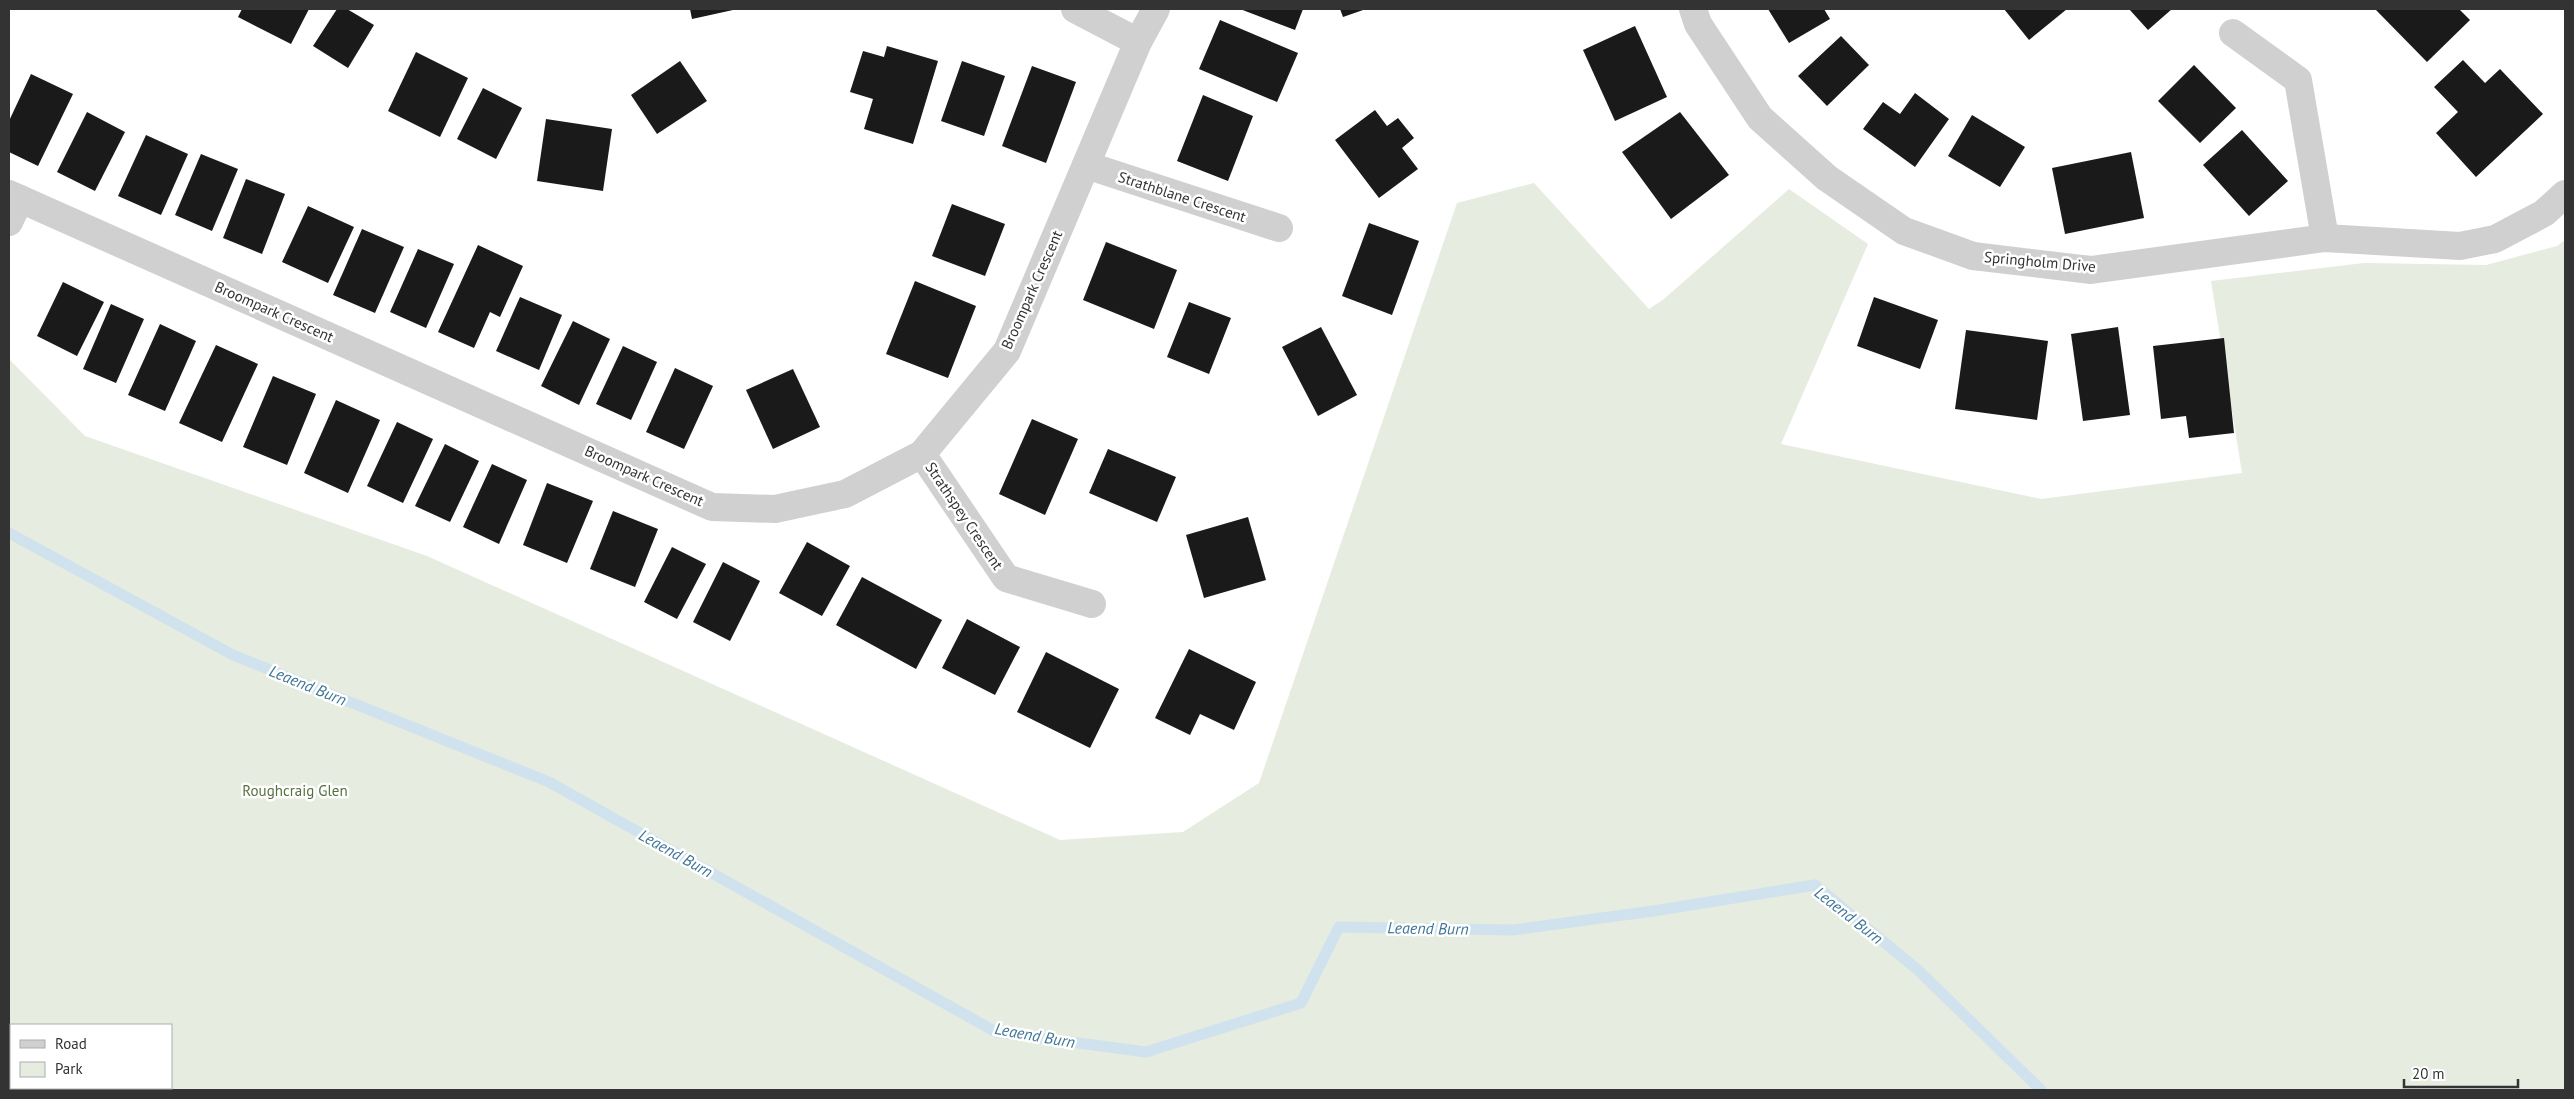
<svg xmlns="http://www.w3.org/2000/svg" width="2574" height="1099" font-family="'PT Sans',sans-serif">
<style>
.green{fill:#e6ecdf;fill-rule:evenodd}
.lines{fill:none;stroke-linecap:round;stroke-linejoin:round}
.stream{stroke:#cfe2ee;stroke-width:11}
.building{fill:#1a1a1a}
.minor{stroke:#d0d0d0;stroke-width:28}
.labels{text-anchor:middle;stroke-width:5;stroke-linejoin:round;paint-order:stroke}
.street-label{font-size:15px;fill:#333;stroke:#fff}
.park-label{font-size:15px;fill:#56703f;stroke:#fff}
.water-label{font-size:16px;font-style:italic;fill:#3f7597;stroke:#fff}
</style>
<rect width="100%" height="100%" fill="#fff"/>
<!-- green -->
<path class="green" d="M1534,183L1649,309L1664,299L1789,189L1868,244L1781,444L2041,499L2242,473L2211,281L2364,263L2486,265L2557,246L2565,240V1090H9V359L85,436L427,556L1060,840L1183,832L1259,783L1457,203ZM11,1025H171V1088H11Z"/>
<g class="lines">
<!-- stream -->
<path class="stream" d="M9,533L233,655L549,782L996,1032L1146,1052L1301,1003L1339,927L1513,930L1653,911L1815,885L1918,970L2041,1090"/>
</g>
<!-- building -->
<g class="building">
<path d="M242,9H309L291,44L238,17Z"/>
<path d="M337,9H347L374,25L348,68L313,46Z"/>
<path d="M690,9H733V10L692,19Z"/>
<path d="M1240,9H1303L1295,30Z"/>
<path d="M1340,9H1366L1343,17Z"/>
<path d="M1768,9H1824L1830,19L1789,43Z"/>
<path d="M2004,9H2067L2029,40Z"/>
<path d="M2129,9H2172L2148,30Z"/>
<path d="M2375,9H2459L2470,20L2427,62Z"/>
<path d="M1220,20L1298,53L1277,102L1199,69Z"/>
<path d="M1635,26L1667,97L1615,121L1583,50Z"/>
<path d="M1841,36L1869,65L1827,106L1798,76Z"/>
<path d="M887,46L938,61L913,144L864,129L873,99L850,92L863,51L884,57Z"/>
<path d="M416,52L468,78L440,137L388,111Z"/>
<path d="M2463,60L2485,83L2500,69L2543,114L2476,177L2436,133L2458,112L2434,87Z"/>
<path d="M680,61L707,101L657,134L631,95Z"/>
<path d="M962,61L1005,76L984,136L941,121Z"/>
<path d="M2194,65L2236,108L2200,143L2158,101Z"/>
<path d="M1032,66L1076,82L1046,163L1002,146Z"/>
<path d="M31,74L73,94L38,166L9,152V121Z"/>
<path d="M483,88L522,108L496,159L457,139Z"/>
<path d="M1915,93L1949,119L1915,167L1863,129L1883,102L1900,114Z"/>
<path d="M1203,95L1253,116L1228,181L1177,161Z"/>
<path d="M1375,110L1387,126L1398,118L1414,138L1402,148L1418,169L1379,198L1335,140Z"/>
<path d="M87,112L125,132L95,191L57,172Z"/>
<path d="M1680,112L1729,175L1671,219L1622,152Z"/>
<path d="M1972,115L2025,147L2000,187L1948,156Z"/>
<path d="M546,119L612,129L603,191L537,181Z"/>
<path d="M2242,130L2288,181L2249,216L2203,165Z"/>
<path d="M146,135L188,154L161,215L118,196Z"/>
<path d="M2131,152L2144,218L2065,234L2052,168Z"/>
<path d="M201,154L238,169L212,231L175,215Z"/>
<path d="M246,179L285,194L262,254L223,238Z"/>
<path d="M952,204L1005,224L985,276L932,256Z"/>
<path d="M308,206L354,227L328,283L282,262Z"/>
<path d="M1369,223L1419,241L1392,315L1342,296Z"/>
<path d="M362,229L404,247L375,313L333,295Z"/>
<path d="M1106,242L1177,270L1154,329L1083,300Z"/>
<path d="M478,245L523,266L500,317L490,312L474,348L438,332Z"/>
<path d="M418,249L454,264L426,328L390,312Z"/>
<path d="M915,281L976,306L948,378L886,354Z"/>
<path d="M63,282L104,302L77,356L37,336Z"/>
<path d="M520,297L562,315L539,370L496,351Z"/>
<path d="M1874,297L1938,320L1920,369L1857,346Z"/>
<path d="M1189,302L1231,318L1209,374L1167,357Z"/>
<path d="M111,304L144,319L116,383L83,369Z"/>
<path d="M573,321L610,339L579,405L541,386Z"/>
<path d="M160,324L196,341L165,411L128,395Z"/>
<path d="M1321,327L1357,395L1318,416L1282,347Z"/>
<path d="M2118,327L2130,415L2083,421L2071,334Z"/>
<path d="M1966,330L2048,341L2037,420L1955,409Z"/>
<path d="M2224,338L2234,433L2189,438L2186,416L2161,419L2153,346Z"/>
<path d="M216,345L258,364L222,442L179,423Z"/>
<path d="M623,346L657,362L631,420L596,404Z"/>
<path d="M675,368L713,386L684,449L646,432Z"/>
<path d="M793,369L820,427L773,449L746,390Z"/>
<path d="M273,376L316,394L287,465L243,447Z"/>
<path d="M336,400L380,420L348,493L304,473Z"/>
<path d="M1032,419L1078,439L1045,515L999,494Z"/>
<path d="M397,422L433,439L403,503L367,486Z"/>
<path d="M445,444L479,461L450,522L415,506Z"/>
<path d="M1108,449L1176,477L1157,522L1089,493Z"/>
<path d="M492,464L527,480L499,544L463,527Z"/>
<path d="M547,483L593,501L567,563L523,545Z"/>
<path d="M613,511L658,529L635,587L590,569Z"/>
<path d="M1248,517L1266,580L1204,598L1186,535Z"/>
<path d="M807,542L850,566L822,616L779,593Z"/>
<path d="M672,547L706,564L677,619L644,602Z"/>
<path d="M723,562L760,581L730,641L693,622Z"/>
<path d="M862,577L942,620L916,669L836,625Z"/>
<path d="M967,619L1020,647L995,695L942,668Z"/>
<path d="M1189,649L1256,682L1234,730L1200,714L1190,735L1155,718Z"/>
<path d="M1046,652L1119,689L1090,748L1017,712Z"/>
</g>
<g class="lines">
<!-- minor -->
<g class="minor">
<path d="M1075,9L1138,42"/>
<path d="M1693,9L1698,24L1760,118L1827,178L1904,231L1973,256L2091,270L2325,238L2460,246L2495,239L2544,213L2565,194"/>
<path d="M2233,33L2298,80L2325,238"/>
<path d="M1086,165L1279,228"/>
<path d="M9,194L712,507L775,509L845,494L922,454L1007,351L1138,42L1156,9"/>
<path d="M9,222L20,199"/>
<path d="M922,454L1006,578L1092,604"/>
</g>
</g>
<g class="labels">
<!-- street labels -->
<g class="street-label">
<text transform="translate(1182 197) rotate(18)" y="5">Strathblane Crescent</text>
<text transform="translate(2040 262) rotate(5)" y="5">Springholm Drive</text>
<text transform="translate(1032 290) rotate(-66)" y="5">Broompark Crescent</text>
<text transform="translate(274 312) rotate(24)" y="5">Broompark Crescent</text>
<text transform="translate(644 476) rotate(24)" y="5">Broompark Crescent</text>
<text transform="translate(964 516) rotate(56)" y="5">Strathspey Crescent</text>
</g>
<!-- park labels -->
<g class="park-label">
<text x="295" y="796">Roughcraig Glen</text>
</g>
<!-- water labels -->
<g class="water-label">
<text transform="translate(308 685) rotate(22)" y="6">Leaend Burn</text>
<text transform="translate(676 853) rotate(29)" y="6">Leaend Burn</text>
<text transform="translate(1849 915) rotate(38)" y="6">Leaend Burn</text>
<text transform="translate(1428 928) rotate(1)" y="6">Leaend Burn</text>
<text transform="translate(1035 1035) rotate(10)" y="6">Leaend Burn</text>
</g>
</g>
<!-- border -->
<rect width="2574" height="1099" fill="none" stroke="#333333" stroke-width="20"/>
<!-- legend -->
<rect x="10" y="1024" width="162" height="65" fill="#ffffff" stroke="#adadad"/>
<rect x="20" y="1040" width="25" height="8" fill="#d0d0d0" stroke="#adadad"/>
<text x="55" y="1049" font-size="15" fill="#333333">Road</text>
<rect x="20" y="1062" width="25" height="15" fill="#e6ecdf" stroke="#adadad"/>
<text x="55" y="1074" font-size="15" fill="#333333">Park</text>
<!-- scale -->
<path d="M2404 1079v8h114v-8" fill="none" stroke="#333333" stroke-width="2.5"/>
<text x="2412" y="1079" font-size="15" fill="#333333" stroke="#ffffff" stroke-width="4" paint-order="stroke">20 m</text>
</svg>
